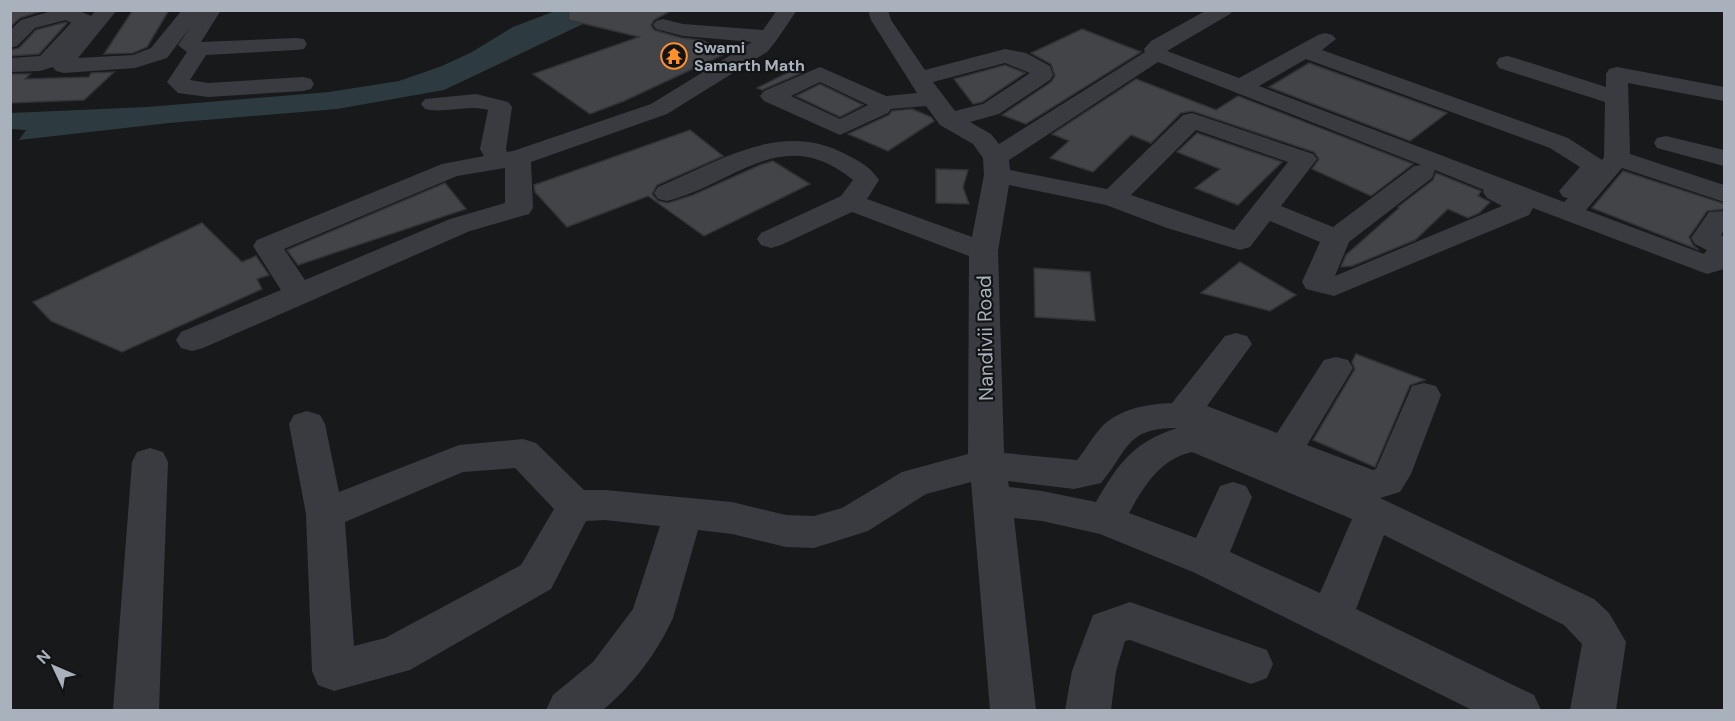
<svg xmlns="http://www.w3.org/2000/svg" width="1735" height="721" font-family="'DM Sans',sans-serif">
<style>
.water{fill:#2d3b40}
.building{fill:#424448;stroke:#323337;stroke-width:1.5}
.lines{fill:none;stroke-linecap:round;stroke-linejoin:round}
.minor{fill:#393b40;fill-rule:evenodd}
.labels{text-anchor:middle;stroke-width:4.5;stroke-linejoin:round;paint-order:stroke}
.far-poi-label{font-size:16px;font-weight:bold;fill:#a9b2bc;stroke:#131416;text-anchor:start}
.street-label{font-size:20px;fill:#a9b2bc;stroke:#131416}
</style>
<rect width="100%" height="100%" fill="#18191b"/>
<!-- water -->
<path class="water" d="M555,11H601L583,24L444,90L337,109L169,123L19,140L26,130L11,129V113L147,107L329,92L399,81L442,66L472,52L513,27Z"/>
<!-- building -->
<g class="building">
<path d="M10,10H45L20,18L10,27Z"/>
<path d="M133,10H169L147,47L133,53L104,54Z"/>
<path d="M569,10H672L654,20L651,25L654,30L682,38L701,40L729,52L624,101L590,114L533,74L639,37L568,20Z"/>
<path d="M66,22L67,23L39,54L10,56V50L19,48L36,30Z"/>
<path d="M1082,29L1141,52L1026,124L1002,115L1051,82L1055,76L1051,64L1031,53Z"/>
<path d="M1309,63L1447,113L1410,141L1269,87Z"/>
<path d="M1005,65L1025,73L982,102L973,104L954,79Z"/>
<path d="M793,70L801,73L762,90L757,88Z"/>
<path d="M114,72L84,100L10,103V74H30L25,79L89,77L91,73Z"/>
<path d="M1136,79L1216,110L1238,96L1413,164L1371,196L1312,169L1319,159L1314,152L1192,111L1181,113L1151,143L1131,135L1093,172L1050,158L1069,141L1052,134Z"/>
<path d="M820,84L863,105L840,117L796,96Z"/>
<path d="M912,109L931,117L934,121L888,151L848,134L889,115L892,111Z"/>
<path d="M690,130L723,156L657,185L652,194L658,201L668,203L693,195L760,165L773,161L810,184L704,236L648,196L567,227L535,192L534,185Z"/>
<path d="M1197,133L1282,162L1238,205L1195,188L1220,169L1177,152Z"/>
<path d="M936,169L968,170L963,187L969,204L936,203Z"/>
<path d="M1623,171L1725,204V209L1707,211L1689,237L1693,245L1699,250L1592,208Z"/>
<path d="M1436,173L1481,191L1478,196L1490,202L1479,213L1468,218L1448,209L1415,240L1352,266L1341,267L1346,255L1399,208L1398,207L1433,180Z"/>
<path d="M445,183L466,209L298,265L287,250Z"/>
<path d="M202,223L242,262L256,256L269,275L257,279L262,289L122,352L51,321L33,302Z"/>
<path d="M1240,262L1296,295L1270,311L1201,293Z"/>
<path d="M1034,268L1090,272L1095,321L1035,317Z"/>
<path d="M1356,354L1425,380L1410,385L1375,467L1313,440L1355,369L1352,362Z"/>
</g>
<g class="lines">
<!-- minor -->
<g class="minor">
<path d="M55,10H77L91,16L96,10H117L78,58L133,55L151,48L182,10H221L201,42L296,38L304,39L307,44L304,49L296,50L206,55L190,80L208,83L303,77L311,79L314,84L311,89L303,91L208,97L178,93L167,82L187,52L178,45L191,26L167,58L135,68L64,73L56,71L53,67L40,71L10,72V58L40,56L71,23L66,20L35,28L17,46L10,48V30L21,20Z"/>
<path d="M777,10H797L776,41L767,52L667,114L531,162L533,208L529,214L470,231L203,348L192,351L181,348L176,340L181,332L281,290L253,246L257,240L442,164L484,156L480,149L488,110C467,104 445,114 425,109L421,104L425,99L476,94L508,102L512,107L506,149L507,152L513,151L651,104L752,42L683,36L656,29L653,25L656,21L663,19L683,24L763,30ZM505,168V203L450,219L305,280L284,249L457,176Z"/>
<path d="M868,10H888L891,20L925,70L1005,49L1026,53L1050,66L1053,75L1050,80L999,114L970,122L991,134L999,144L1145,52L1144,49L1151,41L1207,10H1233L1230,14L1167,51L1239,78L1318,35L1325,33L1332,35L1336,39L1322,50L1568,138L1602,160L1604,157L1605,102L1499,68L1496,63L1499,58L1507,56L1515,58L1606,87V74L1609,69L1617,67L1724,87V101L1628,83L1630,154L1724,185V202L1622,168L1586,210L1704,254L1707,250L1695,244L1691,238L1709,212L1724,211V230L1721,235L1724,237V269L1707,274L1533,208L1529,215L1334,296L1306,289L1302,282L1320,242L1270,221L1250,247L1240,250L1167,228L1106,205L1009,185L998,251L1004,453L1077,460C1085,451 1091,439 1099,430C1116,409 1147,404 1172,403L1225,336L1236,333L1247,336L1252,344L1207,406L1277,433L1324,360L1336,357L1348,360L1353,368L1307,445L1373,470L1376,469L1412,386L1424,383L1436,386L1441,395L1411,474L1400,492L1380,498L1594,599L1609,613L1626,642L1616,710H1570L1582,644L1564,625L1384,535L1356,609L1534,695L1541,710H1472L1193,572L1100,534L1042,521L1014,518L1036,710H990L971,482L926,494L868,531L814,548L786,547L732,534L698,530L673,618C657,653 632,686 603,710H546L553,695L593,662L633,609L660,526L605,520L586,521L551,589L410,670L334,691L318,685L312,671L306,514L289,424L294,415L307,411L320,415L325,424L339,492L459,445L523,439L536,443L584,490H605L732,502L786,515L814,516L842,508L902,472L968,454L969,256L852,212L781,245L771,248L761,245L757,239L761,233L841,196L853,180C782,122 736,184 667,201L658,199L654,193L658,187C719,161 782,119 847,155C861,162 870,167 879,180L867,199L972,237L984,175L983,158L973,144L940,125L926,106L891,109L888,113L840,135L764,101L760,96L764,91L820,67L886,96L917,93L871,20ZM1306,59L1550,148L1580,167L1559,191L1563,197L1568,198L1564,202L1259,86ZM1158,62L1421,165L1414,166L1333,227L1281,206L1317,159L1313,154L1192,113L1183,115L1107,189L1010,170L1009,160ZM1005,63L1030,73L983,104L955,111L933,82ZM820,82L868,105L840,119L791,96ZM1196,130L1288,162L1234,230L1131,195ZM1435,170L1484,190L1483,192L1487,198L1502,206L1335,276L1349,242L1432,178ZM1177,428C1133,442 1118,464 1096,502L1042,491L1009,487L1008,481L1074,489L1101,483C1129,450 1125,428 1177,428ZM1192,452L1352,519L1320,593L1230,552L1252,497L1246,486L1233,482L1220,486L1196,538L1129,513C1144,486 1160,459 1192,452ZM515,468L554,509L521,565L385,638L354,646L345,522L463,472Z"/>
<path d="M1666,136L1724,150V166L1657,148L1654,143L1657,138Z"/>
<path d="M150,448L163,452L168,462L159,710H113L132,462L137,452Z"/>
<path d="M1130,602L1267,650L1273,664L1267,678L1251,684L1130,640L1125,641L1116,671L1111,710H1065L1072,671L1093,615Z"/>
</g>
</g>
<!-- icons -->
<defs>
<g id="temple-ring" transform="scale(1.35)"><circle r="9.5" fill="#131416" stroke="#ff902c" stroke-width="1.5"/><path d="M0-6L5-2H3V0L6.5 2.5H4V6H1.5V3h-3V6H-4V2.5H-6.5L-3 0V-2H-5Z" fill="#ff902c"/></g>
</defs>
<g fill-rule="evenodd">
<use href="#temple-ring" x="674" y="56"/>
</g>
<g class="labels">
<!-- far-poi labels -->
<g class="far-poi-label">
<text x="694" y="53">Swami<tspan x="694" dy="18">Samarth Math</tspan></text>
</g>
<!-- street labels -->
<g class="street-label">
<text transform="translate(985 338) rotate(-91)" y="7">Nandivii Road</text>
</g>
</g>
<!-- border -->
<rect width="1735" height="721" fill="none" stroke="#a9b2bc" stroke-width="24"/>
<!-- north arrow -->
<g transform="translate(54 667) rotate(314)" stroke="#131416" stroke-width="4.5" paint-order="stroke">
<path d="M0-4.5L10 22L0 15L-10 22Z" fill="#a9b2bc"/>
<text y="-9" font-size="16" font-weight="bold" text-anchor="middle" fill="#a9b2bc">N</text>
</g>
</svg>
